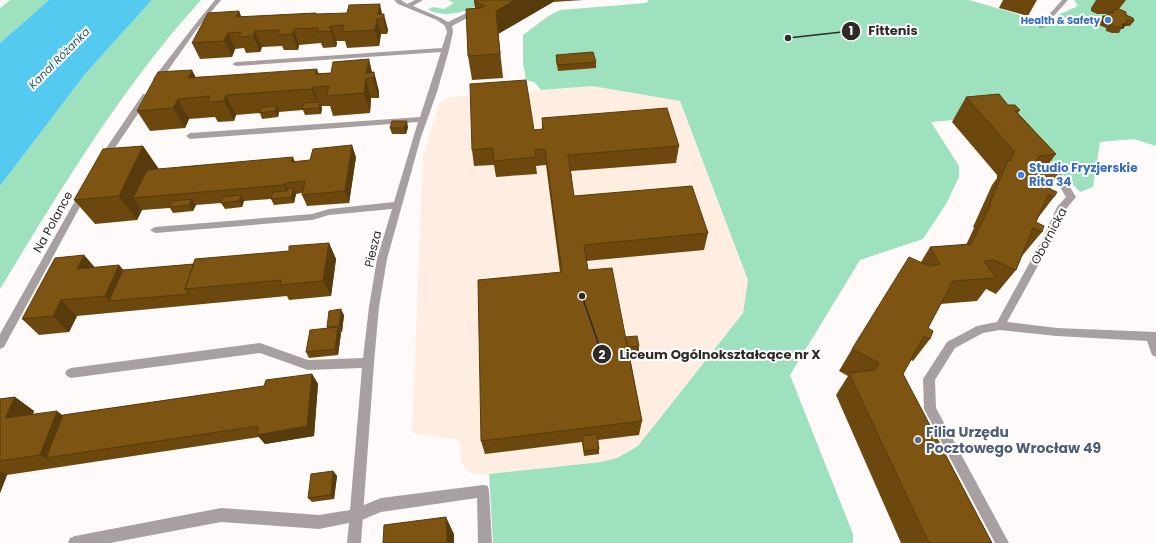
<svg xmlns="http://www.w3.org/2000/svg" width="1156" height="543" viewBox="0 0 1156 543" font-family="Poppins,sans-serif">
<rect width="100%" height="100%" fill="#fefaf9"/>
<path fill="#fdeee1" d="M592,86l88,15 68,179 -5,33 -105,133 -21,12 -16,4 -112,12 -9,1 -12,-3 -6,-10 -3,-22 -47,-7 11,-276 16,-54 10,-6z"/>
<path fill="#9ee1be" d="M10,0h39l-49,43v-35z
M152,0h49c-79,87 -140,189 -201,289v-103l86,-113z
M448,0h40c-20,11 -38,19 -60,10l4,-3 12,2 10,-6z
M649,0h320l86,25 -2,-3 5,-7 20,-9 -4,-6h82v146l-22,-7 -34,3 -7,45 -13,5 -44,-45 -48,-30 -57,5 28,44v11l-13,27 -23,35 -63,21 -70,115 63,159v9h-360l-4,-69 112,-12 16,-4 21,-12 105,-133 5,-33 -68,-179 -88,-15 -51,4 -7,-8 -8,-2 -3,-17v-28l24,-18 13,-7 86,-7z"/>
<path fill="#54caf0" d="M49,0h103l-66,73 -86,113v-143z"/>
<g fill="none" stroke-linecap="round" stroke-linejoin="round">
<path fill="#a8a0a0" fill-rule="evenodd" d="M1057,328l99,4v25l-4,-2 -5,-14 -90,-5 -4,-1 -1,-3 1,-3z
M483,485l5,1 1,5 3,52h-14l-1,-45 -96,14 -24,10 -5,-2 -2,-5 2,-5 29,-12z"/>
<path fill="#a8a0a0" fill-rule="evenodd" d="M394,0h7l6,4 8,-4h8l-10,6 28,12 7,4 45,-22h8l-49,26 1,6 -4,18 -12,42 -16,45 -34,122 -8,48 -5,56 -13,180h-14l2,-20 -30,6 -98,-7 -111,21h-42l2,-5 5,-2 146,-28 98,7 31,-5 12,-142 -54,2 -48,-17 -189,25 -4,-2 -2,-3 2,-3 4,-2 189,-25 48,17 55,-2 6,-51 8,-48 15,-50 -63,6 -17,5 -157,13 -5,-3 5,-3 157,-13 17,-5 65,-7 24,-80 -228,17 -4,-3 4,-3 230,-16 21,-65 -205,14 -4,-2 4,-2 206,-14 5,-16 -2,-6 -8,-6 -39,-16z
M1062,0h6l-25,28h-4v-2z
M1047,162c13,4 22,24 29,35l-10,12 -15,33 -44,80 50,6 4,1 1,3 -1,3 -4,1 -57,-6 -17,3 -28,15 -20,32 1,28 73,135h-14l-71,-134 -1,-30 24,-37 30,-16 20,-4 44,-80 16,-35 9,-10 -12,-20 -11,-12z"/>
<path fill="#a8a0a0" fill-rule="evenodd" d="M215,0h6l-24,29 -38,54h-6v-4l40,-52z
M143,94h3l4,2 -44,65h-6l-1,-2 1,-2z
M84,189l4,3 -84,155 -4,2v-15l80,-142z"/>
</g>
<path fill="#6c480f" d="M477,0h106l-30,2 -55,32 5,44 -31,2 -4,-24 7,-47 -1,-8z
M1003,0h34l-9,16 -29,-8z
M1096,0h30l-7,9 15,12 -4,5h-5l-2,3h-2l-2,4h-7l-6,-2v-3l-7,-3v-3l4,-6h3l1,-2h-10l-6,-3v-3z
M239,11l2,6 75,-4 1,1h65l6,16 -1,4h-6l-2,12 -32,2 -2,-7h-9l1,2 -1,4 -13,1 -2,-5 -22,2 -1,5h-14l-2,-4 -20,1 -2,5 -14,1 -2,-5 -9,1 -3,8 -32,2 -8,-16z
M556,55l40,7v6l-38,3 -2,-10z
M374,72l5,20v6h-8l-1,15 -37,3 -3,-10h-9l1,2 -1,6 -16,1 -2,-5 -24,2 -1,5 -16,2 -2,-6 -24,2 -2,6 -16,1 -3,-5 -26,2 -4,9 -35,3 -13,-20 59,-34z
M966,97l42,8 12,5 -2,3 38,41 -8,11 2,24 4,8 -17,22 -1,3 6,10 -20,24 -6,14 -20,24 -10,-5 -9,12 -37,3 -12,24 2,11 -17,22 -2,-1 -8,14 89,169h-91l-65,-148 12,-19 -9,-5 13,-22 69,-87 9,-15 36,-2 8,-17 -1,-1 19,-42 5,-7v-3l-45,-53z
M542,118l137,28 -3,17 -105,8 3,25 134,37 -4,17 -118,11 2,9 37,67 14,9v6l-10,1 13,68 -3,14 -41,5 1,9v5l-15,2 -2,-14 -97,12 -4,-13 79,-169 -14,-107 -10,1 1,8 -41,3 -2,-12 -20,1 -2,-16 62,-20 8,-1z
M408,127l-2,7h-14l-2,-6z
M143,146l16,23 135,-7 62,-5 -7,46 -42,3 -5,-11v-2l-6,1 -2,9 -20,2 -3,-6 -27,2 -2,6 -17,2 -4,-6 -25,2 -3,6 -20,2 -3,-5 -28,2 -5,10 -42,4 -21,-24z
M329,243l7,16 -5,37 -42,4 -2,-4 -210,20 -8,16 -30,3 -17,-16 62,-64 11,13 24,-3 4,5 71,-6 95,-13z
M344,315l-2,17h-2l1,1 -3,22 -29,3 -3,-6 21,-24v-1z
M312,374l6,10 -4,52 -49,8 -6,-7 -252,38 -7,18v-94l15,-2 19,14 -1,3 30,1 201,-29z
M333,471l4,5 -3,23 -22,3 -4,-4z"/>
<path fill="#583b0d" d="M515,0h38v2l-55,32 5,44 -7,-67z
M380,4l3,14 1,-4 4,16 -1,4 -4,-16 -5,-4z
M239,11l6,15 -9,-9z
M377,19l4,15 -2,12 -4,-16z
M1127,23l-4,6h-2l2,-2 -1,-3z
M330,26l1,5 1,-3 5,15 -1,4 -5,-16 -2,-3z
M294,29l5,16 -1,5 -6,-16z
M255,31l7,16 -2,5 -7,-16z
M228,33l7,16 -3,8 -8,-16z
M369,59l4,17 1,-4 5,20v6l-6,-20 -7,-5z
M317,69l6,17 -8,-12z
M192,70l10,19 -3,9 -11,-20z
M366,78l5,20 -1,15 -6,-20z
M313,87l6,18 1,-3 2,6 -1,6 -9,-25z
M226,95l10,20 -2,6 -10,-20z
M178,99l11,20 -4,9 -12,-20z
M277,106l2,6 -1,5 -3,-6z
M407,121l1,6 -2,7 -2,-6z
M352,145l4,12 -7,46 -4,-12z
M143,146l16,24 -26,28 9,12 -5,10 -18,-24z
M293,157l5,12 -7,-7z
M285,183l5,11v3l-6,-12z
M294,188l2,6 -2,9 -3,-6z
M241,195l3,6 -2,6 -3,-6z
M192,199l4,6 -3,6 -4,-6z
M329,243l7,16 -5,37 -8,-15z
M84,255l14,16 -21,-2z
M119,265l14,16 -24,20 -4,-5z
M61,300l16,16 -8,16 -16,-16z
M341,309l3,6 -2,17 -3,-6z
M338,327l3,6 -3,22 -3,-6z
M312,374l6,10 -4,52 -49,8 -8,-9z
M15,397l19,14 -9,21 -20,-14z
M57,411l19,14 -30,33 14,9 -20,-12z
M0,471l7,4 -7,18z
M333,471l4,5 -3,23 -3,-4z
M446,517l8,17v9h-7z"/>
<path fill="#7d5412" stroke="#583b0d" d="M477,0h38l-19,11 4,43 -32,2 -2,-47 15,-1 4,-2 -11,-5z
M380,4l-2,10h6l-1,4 -6,1 -2,11 -33,2 2,-7 -14,1 -1,2h3l-1,3 -14,1 1,-4 -24,1 -2,5 -14,1 1,-5 -24,1 -2,5 -14,1 2,-5 -13,1 -4,8 -32,2 16,-30 31,-2 -3,6 80,-4v1l31,-1 2,-8z
M1119,9l7,3v3l7,3 1,3 -7,-1v3l-5,1 1,3h-7l-6,-2v-3l-7,-3v-3h6l-1,-3h6l-1,-3z
M593,52l3,10 -38,3 -2,-10z
M369,59l-3,14 8,-1 -1,6h-7l-2,15 -38,3 3,-10 -16,1 -1,2 -86,6 -2,6 -16,1 2,-6 -32,3 -5,9 -36,3 21,-39 34,-2 -4,8 129,-9 -2,5 16,-1 2,-11z
M526,80l8,50 9,-1 -1,-11 125,-10 12,38 -111,9 6,41 118,-10 16,47 -124,12 4,25 24,-2 30,153 -161,20 -3,-161 84,-8 -17,-123 -10,1 1,7 -42,4 -1,-13 -21,2 -2,-66z
M999,94l9,11h7l5,5 -5,1 41,43 -17,2 -2,5 22,8 -9,20 7,3 -3,5 -6,-2 -12,27 8,4 -2,6 -9,-4 -17,42 -23,-10 -9,1 12,17 -43,3 -25,47 5,3 -3,8 -6,-3 -21,38 89,169h-63l-80,-170 26,-3 4,-7 -27,-14 57,-92 20,9 11,-2 -10,-17 41,-3 20,-40 -1,-1 18,-43 2,1 2,-4 2,-6 -48,-54z
M320,102l-1,6 -17,1 2,-6z
M277,106l-2,5 -16,2 2,-6z
M392,121h15l-3,7h-14z
M352,145l-7,46 -43,4 3,-14 -20,2 -1,2 -151,13 14,-28 146,-13 -2,5 19,-2 3,-11z
M143,146l-24,50 -45,4 29,-51z
M288,188h6l-3,9 -20,2 2,-7 14,-1z
M241,195l-2,6 -18,2 2,-6z
M192,199l-3,6 -20,2 3,-6z
M329,243l-6,38 -43,4 1,-5 -96,9 10,-30 94,-8v-5z
M84,255l-7,14 42,-4 -14,31 -44,4 -8,16 -31,3 33,-61z
M194,264l-9,25 4,5 -80,7 14,-31z
M341,309l-2,17 -12,1 2,-16z
M338,327l-3,22 -29,3 4,-22z
M637,336l2,10 -11,1 -3,-10z
M312,374l-5,52 -50,9 1,-9 -212,32 17,-43 201,-29 2,-6z
M15,397l-10,21 52,-7 -17,44 -40,6v-62z
M597,434l2,15 -15,2 -2,-15z
M333,471l-2,24 -23,3 3,-24z
M446,517l1,26h-64l1,-18z"/>
<g fill="#3f7fe0" stroke="#fff" stroke-width="1.5">
<circle cx="1108" cy="20" r="4"/>
<circle cx="1021" cy="175" r="4"/>
</g>
<circle fill="#5c6f8a" stroke="#fff" stroke-width="1.5" cx="918" cy="440" r="4"/>
<g text-anchor="middle" stroke-width="4" stroke-linejoin="round" paint-order="stroke">
<g font-size="10" font-weight="bold" fill="#366cbe" stroke="#fff" text-anchor="end">
<text x="1100" y="24">Health &amp; Safety</text>
</g>
<g font-size="11" font-style="italic" fill="#265767" stroke="#fff">
<text transform="translate(59 58) rotate(-45)" y="4">Kanał Różanka</text>
</g>
<g font-size="12" font-weight="bold" fill="#366cbe" stroke="#fff" text-anchor="start">
<text x="1029" y="172">Studio Fryzjerskie<tspan x="1029" dy="14">Rita 34</tspan></text>
</g>
<g font-size="12" fill="#2f2927" stroke="#fff">
<text transform="translate(53 222) rotate(-61)" y="4">Na Polance</text>
<text transform="translate(1049 236) rotate(-62)" y="4">Obornicka</text>
<text transform="translate(373 249) rotate(-76)" y="4">Piesza</text>
</g>
<g font-size="14" font-weight="bold" fill="#4e5e75" stroke="#fff" text-anchor="start">
<text x="926" y="437">Filia Urzędu<tspan x="926" dy="16">Pocztowego Wrocław 49</tspan></text>
</g>
</g>
<path fill="none" stroke="#2f2927" stroke-width="1.5" d="M788 38L851 31M582 296L602 354"/>
<g fill="#2f2927" stroke="#fff" stroke-width="1.5">
<circle cx="788" cy="38" r="4"/>
<circle cx="582" cy="296" r="4"/>
<circle cx="851" cy="31" r="10"/>
<circle cx="602" cy="354" r="10"/>
</g>
<g font-size="12" text-anchor="middle" font-weight="bold" fill="#fff">
<text x="851" y="35">1</text>
<text x="602" y="359">2</text>
</g>
<g font-size="13" text-anchor="middle" font-weight="bold" fill="#2f2927" stroke="#fff" stroke-width="4" stroke-linejoin="round" paint-order="stroke">
<text x="893" y="35">Fittenis</text>
<text x="720" y="359">Liceum Ogólnokształcące nr X</text>
</g>
</svg>
